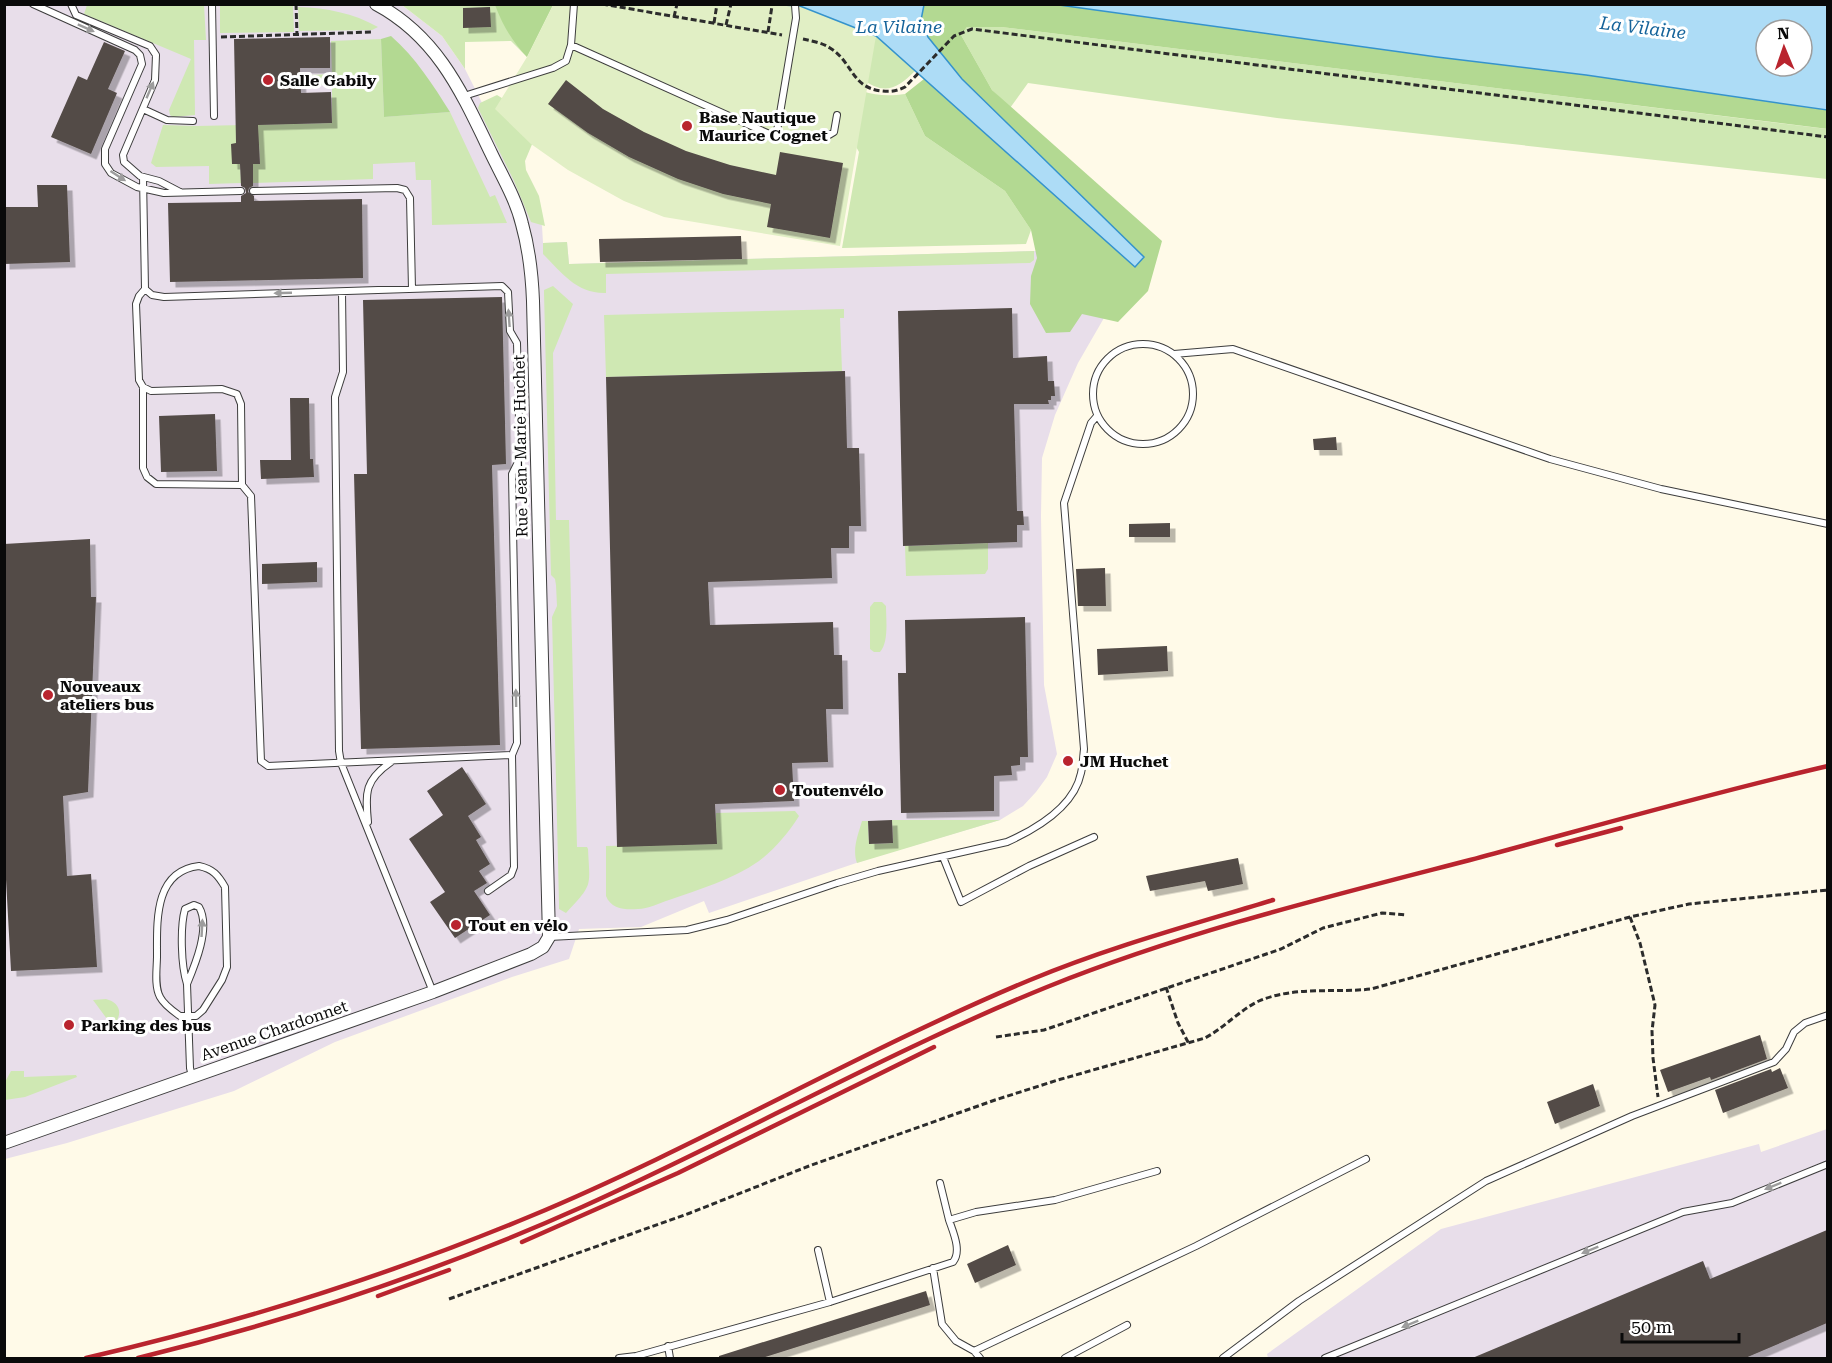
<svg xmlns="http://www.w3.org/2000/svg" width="1832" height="1363" viewBox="0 0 1832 1363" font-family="'Roboto Serif',serif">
<defs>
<filter id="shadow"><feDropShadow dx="5.5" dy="5.5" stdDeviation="0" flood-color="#0004"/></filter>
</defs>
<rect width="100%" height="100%" fill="#fffae8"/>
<path fill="#e8deea" d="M4,5h398l40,31 23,33 72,143 5,14 1,17 24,-1 2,22 502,-14 37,61 -30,52 -23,52 -13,43 -1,58 3,169 13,69 -10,23 -11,15 -13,14 -23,14 -132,39 -159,54 -5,-12 -63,26 -62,2 -10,30 -57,18 -177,65 -101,49 -167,52 -62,16z
M1827,1129v229h-559l-1,-4 174,-125 318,-85 2,8z"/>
<path fill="#cfe8b3" d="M87,5h117l2,35h-12l1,75 -22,2 -3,-2 -1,-5 22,-51 -107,-45z
M220,5l73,1 1,26 -74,1z
M402,5h151l-26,52 -16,-16 -46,1v27l-23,-33z
M298,7c29,1 55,6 80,20l-6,3 -73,1z
M967,27h34l826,102v50l-550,-61 -249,-35 -18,25 -18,-18 -31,-55z
M876,36l39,35c-18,18 -31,25 -54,7z
M381,39l3,78 66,-5 40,85 5,-2 12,28 -75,2 -1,-45h-15l-1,-18 -42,2v15l-120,4v-19l7,-1 -1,-20 -27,1v20h8l1,19 -32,1v-18l-53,1 -5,-4 12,-38 33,1 136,-3v-38h-23l-1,-10 24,-1 -1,-33z
M862,91c15,5 28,5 43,3l20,42 80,55 26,39 -5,14 -184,4 17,-96 -10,-18z
M497,95l8,5 28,42 -8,19 1,9 13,26 6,30 -14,-4 -17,-41 -36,-73 2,-5z
M567,242l2,22 465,-13v9l-4,3 -424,11v19c-29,1 -44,-20 -63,-39v-11z
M553,286l20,18 -20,49 3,167h13l8,327h10l1,2c2,39 5,35 -22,64l-7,-4v-6l-7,-286 5,-11 -1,-21 -1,-6 -4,-4 -7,-282v-3z
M844,309v9h-4l2,53 -236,6 -2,-62z
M988,543v26l-3,5 -79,2 -1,-30z
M874,602h8l4,4c0,13 3,36 -6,46h-6l-4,-3v-42z
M795,811l4,5c-10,16 -25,34 -40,45 -27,19 -59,28 -90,39 -10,3 -21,9 -31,9 -13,1 -27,0 -32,-13v-50l110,-2v-31z
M892,820h108l-143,43c-5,-14 1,-28 5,-42h6l1,23 24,-1z
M106,999c12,3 17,12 10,23l-6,1 -17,-23z
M11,1071h13v6l52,-2 1,2 -52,20 -20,3v-18z"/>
<path fill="#b3d992" d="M495,5h58l-26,52c-15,-16 -24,-31 -32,-52z
M924,5h135l378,52 149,18 241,35 1,19 -827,-102h-34l-6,8 31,55 170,151 -14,50 -30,31 -36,-8 -12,18 -24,1 -16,-29 1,-28 6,-18 -6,-28 -26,-39 -80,-55 -20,-42 19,-15 211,188 8,-10 -181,-178 -34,-42 -7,-17z
M391,36c25,22 42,49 59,76l-66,5 -3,-78z"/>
<path fill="#e1efc5" d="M782,4l18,2 76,30 -36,210 -176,-29 -40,-16 -56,-31 -37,-26 -36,-35 32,-52 26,-52z"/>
<path fill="#addcf6" stroke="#3593cc" stroke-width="1.5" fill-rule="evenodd" d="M782,5h142l-3,15 7,17 34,42 182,178 -9,10 -259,-231 -76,-30z
M1059,5h768v105l-241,-35 -149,-18zM1766,30h36v36h-36z"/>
<path fill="#534b47" filter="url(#shadow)" d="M490,7l1,20 -28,1v-20z
M330,37v31h-30l1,25 30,-1 1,31 -74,2 2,39h-7v22l-4,2 -1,4 6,4v5l108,-2 1,79 -193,4 -2,-79 73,-1v-6l5,-3 -1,-5 -4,-2 -1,-22h-8l-1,-20 5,-1 -2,-104z
M104,42l21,9 -17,38 9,4 -26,61 -40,-17 27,-61 9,4z
M566,80l37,29 41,23 42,19 44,14 46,10 4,-23 63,11 -13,75 -63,-11 4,-23 -48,-10 -45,-15 -49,-22 -41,-24 -40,-29z
M37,185h30l3,77 -66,2v-57h34z
M741,236l1,23 -142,3 -1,-23z
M502,297l4,167 -14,1 8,280 -139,4 -7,-275h13l-4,-174z
M1012,308l1,50 34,-2 1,25h6l1,15h-4v4h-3l1,4h-35l3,107h6l1,14h-7v17l-114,4 -5,-235z
M845,371l2,77h12l2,78h-12v22h-18l1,30 -124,4 2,43 123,-3 1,33h8l1,54h-17l2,53 -36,1 2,38 -79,3 2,40 -100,3 -11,-470z
M290,398h19l1,61h3l1,18 -53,2 -1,-19h31z
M215,414l2,57 -56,1 -2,-56z
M1336,437l1,13h-23l-1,-11z
M1170,523v14h-41v-13z
M90,539l1,58h5l-8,195 -25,4 4,80 24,-2 6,93 -86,4 -7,-128v-299z
M317,562v20l-55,2v-20z
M1105,568l1,38h-28l-2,-37z
M1025,617l3,140h-8v8l-9,1 1,9 -18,1v35l-93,2 -3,-140h8l-1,-53z
M1167,646l1,25 -70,4 -1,-26z
M462,767l24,37 -18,12 13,21 -5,3 14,24 -11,7 8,12 -13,8 16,24 -35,23 -25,-36 15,-10 -36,-53 34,-24 -16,-24z
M892,820l1,23 -24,1 -1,-23z
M1238,858l5,26 -35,7 -3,-10 -55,10 -4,-15z
M1760,1035l7,24 -56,21 -1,-3 -42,15 -8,-22z
M1780,1068l8,20 -65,25 -8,-23 56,-21 1,3z
M1593,1084l7,22 -45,18 -8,-22z
M1827,1230v93l-84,36h-273l233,-98 7,18z
M1008,1245l8,20 -41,18 -8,-19z
M926,1291l4,14 -171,54h-40v-3z"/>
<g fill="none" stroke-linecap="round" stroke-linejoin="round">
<defs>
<path id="service" d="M33,4l102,46 5,5 2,9 -37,85v15l6,9 26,14 27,6 77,-2
M71,4l5,11 74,31 6,9 -1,25 -32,75 1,7 16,14 19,5 21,11
M212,4l2,112
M571,45l3,-41
M464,96l89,-28 13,-7 5,-16 205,92 48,1 10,-6 3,-17
M143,109l24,11 26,1
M776,137l20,-119 -1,-13
M143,177l2,112 7,6 12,2 338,-11 6,6 2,39 7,12 3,115 -8,16 5,269 -5,12 2,112 -3,8 -23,16
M253,191l144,-3 8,2 5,8 2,91
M145,289l-6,7 -3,8 3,76 4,7 8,4 71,-2 15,5 4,10 1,81 9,11 10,265 7,5 244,-11
M342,292l1,80 -8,25 4,354 2,12 92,229
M1093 394a50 50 0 1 1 100 0a50 50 0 1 1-100 0Z
M1174,354l59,-5 317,110 111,30 167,35
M143,387v81l4,9 9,7 86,1
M368,822c-3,-30 -3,-42 23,-60
M943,857l18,45 68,-36 65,-29
M199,866c14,3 19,9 26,21l2,80 -5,13 -19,30 -7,6h-16c-7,-5 -16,-11 -20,-19 -6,-11 -3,-29 -3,-41 0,-35 -3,-85 42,-90z
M549,937l138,-7 40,-10 110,-37 41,-12 129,-29c29,-13 67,-35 74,-69 2,-8 2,-16 3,-24l-20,-246 27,-80 6,-7
M187,984c8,-19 24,-57 12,-77l-5,-2 -9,4c-5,18 -4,57 2,75l3,84 2,8
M940,1183l9,37
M818,1250l12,52
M933,1268l9,56 14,17 18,10 6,7
M668,1346l2,12
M974,1351l222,-105 170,-87
M619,1358l17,-2 194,-54 123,-40c9,-11 0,-30 -4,-42l27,-8 79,-12 102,-29
M1065,1358l62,-33
M1223,1358l76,-57 187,-120 146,-65 142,-54 12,-13 8,-17 11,-9 23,-8
M1325,1358l358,-146 49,-9 96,-39"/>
<path id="minor" d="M4,1143l429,-151 98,-38 12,-7 6,-10 -16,-636c-1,-26 -4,-52 -11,-77 -6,-25 -20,-48 -31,-71 -29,-60 -53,-116 -115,-149"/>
</defs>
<use href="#service" stroke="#3d3d3d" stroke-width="8"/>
<use href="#minor" stroke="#3d3d3d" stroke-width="14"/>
<path stroke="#2c2c2c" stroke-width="3" stroke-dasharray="6 3" stroke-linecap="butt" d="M296,4l1,31
M602,4l180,31
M674,17l3,-13
M714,23l3,-19
M726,25l5,-21
M768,32l4,-26
M221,37l151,-5
M803,39c9,2 20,4 27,9 23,14 21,40 52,43 9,1 15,0 23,-4l49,-51 18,-7 856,108
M1630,917l10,26 15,62 -3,26 1,27 5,39
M1166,987l12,36 11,21
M996,1037l48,-7 237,-81 42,-21 59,-15 25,2
M449,1299l241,-86 119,-47 186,-66 63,-20 147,-42c19,-10 36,-29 54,-37 35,-15 75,-8 112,-12l259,-72 59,-13 139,-14"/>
<use href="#service" stroke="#fff" stroke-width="6"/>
<use href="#minor" stroke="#fff" stroke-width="12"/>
<path stroke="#b9242e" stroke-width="4.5" d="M1557,845l64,-17
M522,1242l156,-69 256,-126
M378,1296l71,-26
M86,1358c152,-35 301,-82 445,-142 170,-71 329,-165 499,-236 79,-33 161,-55 243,-80
M138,1358c151,-37 301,-87 444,-151 156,-70 305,-155 465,-220 137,-55 280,-90 423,-127 119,-32 237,-66 358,-94"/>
</g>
<defs><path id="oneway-solid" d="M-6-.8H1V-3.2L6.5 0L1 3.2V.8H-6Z" transform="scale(1.5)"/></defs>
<g fill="#9d9d9d">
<use href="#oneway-solid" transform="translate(86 28) rotate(24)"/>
<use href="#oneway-solid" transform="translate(150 90) rotate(-67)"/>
<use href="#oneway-solid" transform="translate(118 176) rotate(33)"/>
<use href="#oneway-solid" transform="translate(283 293) rotate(178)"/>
<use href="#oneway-solid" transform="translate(509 318) rotate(-94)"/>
<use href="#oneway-solid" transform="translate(516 698) rotate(-91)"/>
<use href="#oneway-solid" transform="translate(202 928) rotate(-87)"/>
<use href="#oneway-solid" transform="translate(1773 1186) rotate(158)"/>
<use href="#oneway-solid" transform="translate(1590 1250) rotate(158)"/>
<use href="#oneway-solid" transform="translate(1410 1324) rotate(158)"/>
</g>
<g fill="#b9242e" stroke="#fff" stroke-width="2">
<circle cx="268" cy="80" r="6"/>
<circle cx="687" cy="126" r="6"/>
<circle cx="48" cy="695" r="6"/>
<circle cx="1068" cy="761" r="6"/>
<circle cx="780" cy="790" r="6"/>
<circle cx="456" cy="925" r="6"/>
<circle cx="69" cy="1025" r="6"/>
</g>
<g text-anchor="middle" stroke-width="6" stroke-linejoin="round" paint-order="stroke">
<g font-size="16" font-weight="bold" fill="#0a0a0a" stroke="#fff" text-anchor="start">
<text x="280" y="86">Salle Gabily</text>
<text x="699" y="123">Base Nautique<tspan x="699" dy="18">Maurice Cognet</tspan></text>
<text x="60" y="692">Nouveaux<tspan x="60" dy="18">ateliers bus</tspan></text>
<text x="1080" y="767">JM Huchet</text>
<text x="792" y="796">Toutenvélo</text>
<text x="468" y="931">Tout en vélo</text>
<text x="81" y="1031">Parking des bus</text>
</g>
<g font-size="16" fill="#0a0a0a" stroke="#fff">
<text transform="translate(520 446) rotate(-91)" y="6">Rue Jean-Marie Huchet</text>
<text transform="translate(274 1030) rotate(-19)" y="6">Avenue Chardonnet</text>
</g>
<g font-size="18" font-style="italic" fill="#15639a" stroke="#fff">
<text x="899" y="33">La Vilaine</text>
<text transform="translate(1643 28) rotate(7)" y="6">La Vilaine</text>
</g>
</g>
<rect width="1832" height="1363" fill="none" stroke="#0a0a0a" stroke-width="12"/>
<g transform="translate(1784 48) rotate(358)"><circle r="28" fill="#ffffff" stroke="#9d9d9d" stroke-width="1.5"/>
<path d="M0-4.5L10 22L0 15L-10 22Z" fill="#b9242e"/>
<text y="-9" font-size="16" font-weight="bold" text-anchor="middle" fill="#0a0a0a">N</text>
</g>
<path d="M1622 1333v9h117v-9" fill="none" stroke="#0a0a0a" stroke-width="3"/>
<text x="1631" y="1333" font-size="18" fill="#0a0a0a" stroke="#ffffff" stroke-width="4.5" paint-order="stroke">50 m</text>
</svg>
